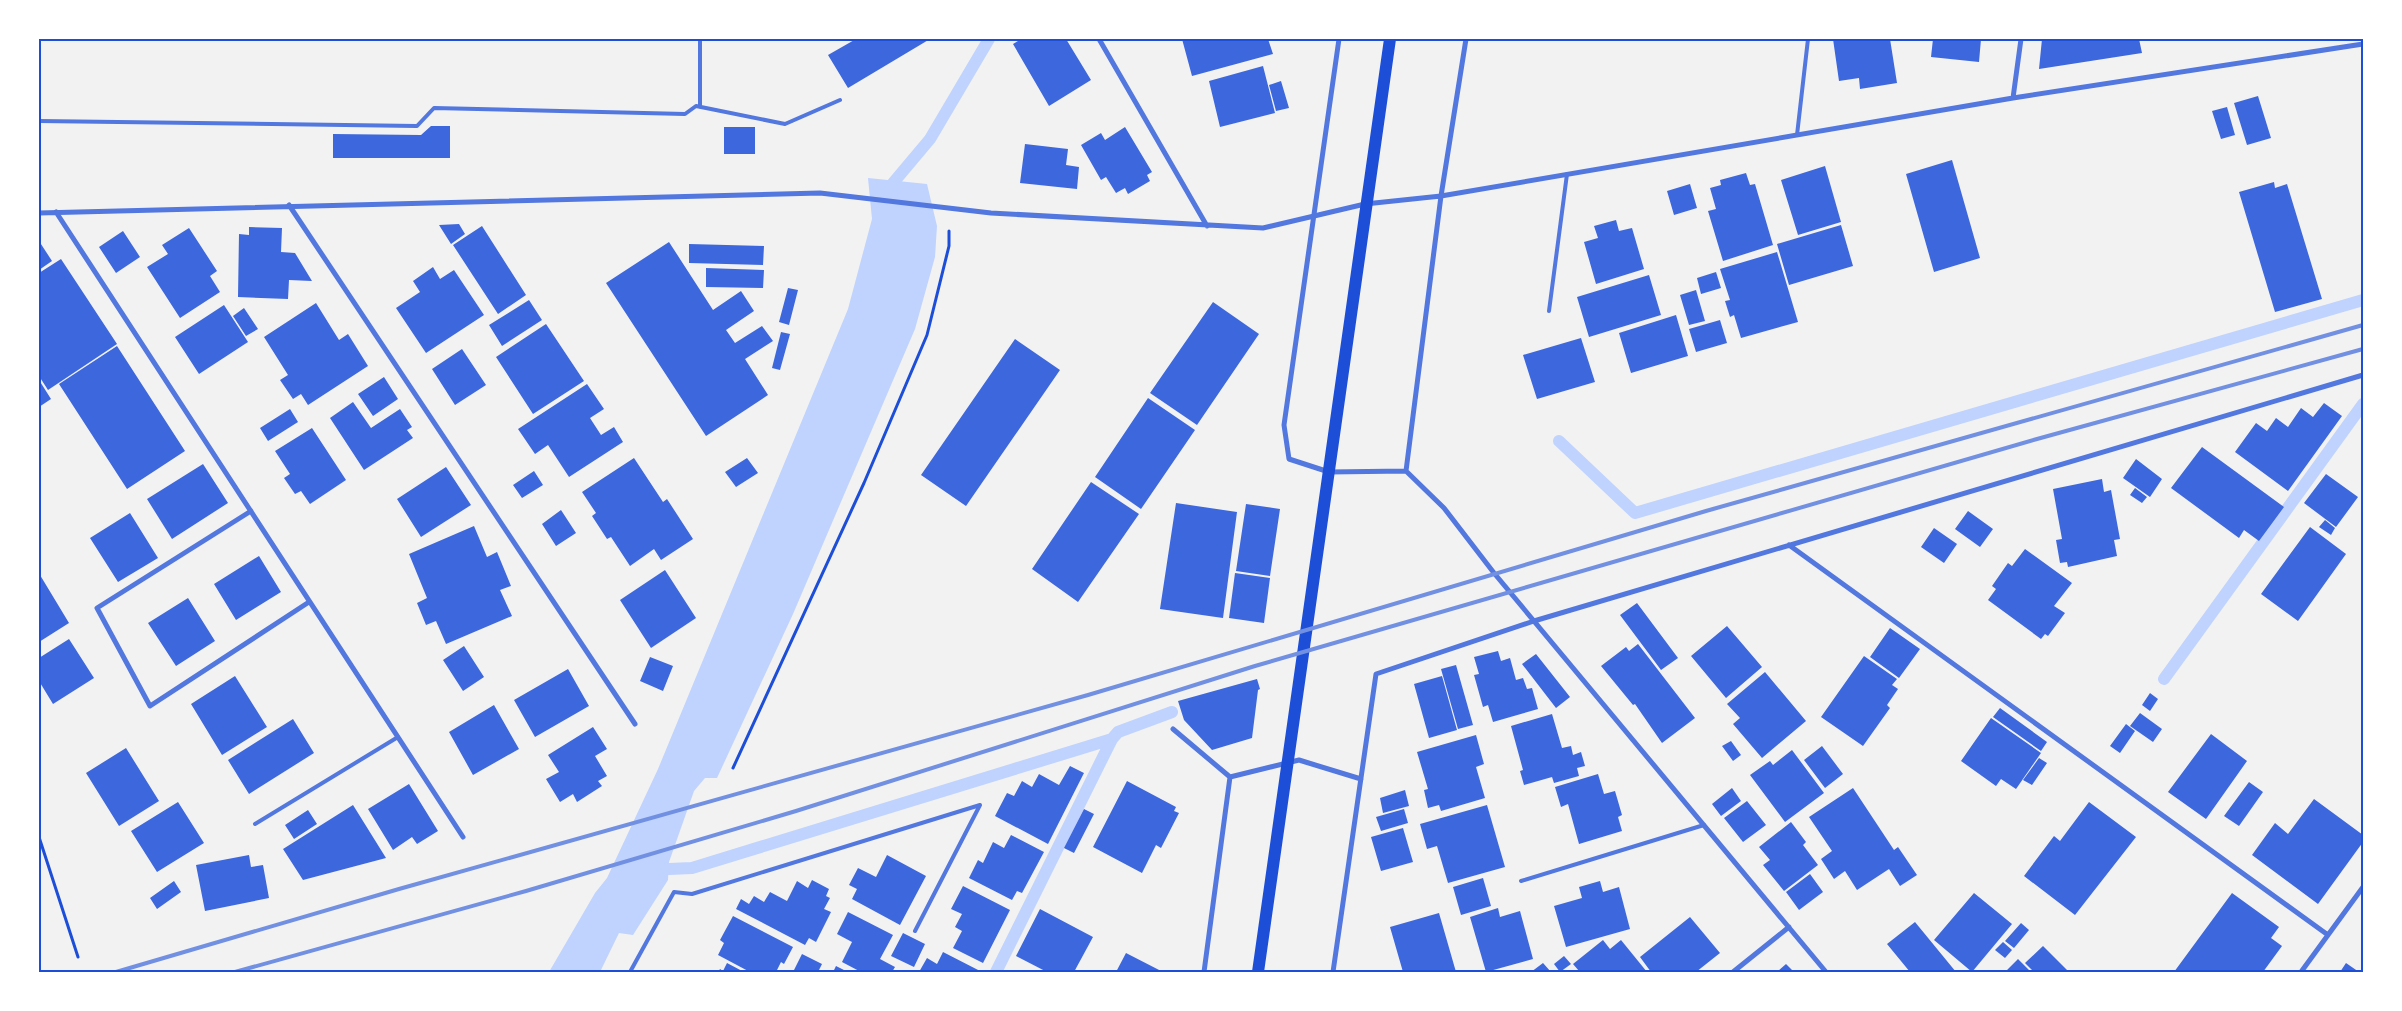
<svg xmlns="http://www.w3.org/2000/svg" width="2402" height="1011" viewBox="0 0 2402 1011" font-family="'Work Sans',sans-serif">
<rect width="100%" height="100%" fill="#f2f2f2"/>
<path fill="#bfd3fe" d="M868,178l59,6 10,42 -2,31 -20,72 -122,285 -76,164h-12l-11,13 -25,71 -1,18 -35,55 -14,-2 -19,39h-51l46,-79 12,-15 51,-109 190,-460 24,-90z"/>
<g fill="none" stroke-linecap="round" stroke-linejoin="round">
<path stroke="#bfd3fe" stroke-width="12" d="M893,197v-14l37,-44 59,-100
M1559,441l76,72 728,-213
M2164,679l199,-275
M669,869l23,-1 420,-129 6,-7 54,-20
M996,972l116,-233"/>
</g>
<path fill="#3d67dc" d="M856,39h74l-82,49 -20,-33z
M1021,39h45l25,41 -42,26 -36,-62z
M1182,39h86l5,15 -81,22z
M1833,39h57l7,44 -37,6 -1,-11 -20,3z
M1933,39h48l-2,23 -48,-5z
M2042,39h97l3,14 -103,16z
M1263,66l12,47 -55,14 -11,-46z
M1281,81l8,27 -13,3 -7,-26z
M2258,96l13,42 -24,7 -13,-42z
M2227,107l8,28 -14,4 -9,-28z
M431,126h19v32h-117v-24l88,1z
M724,127h31v27h-31z
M1125,127l27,45 -5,3 3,6 -22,13 -3,-6 -9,5 -10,-16 -5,3 -20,-35 20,-12 4,7z
M1025,144l43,5 -2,16 13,2 -2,22 -57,-6z
M1952,160l28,98 -46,14 -28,-98z
M1825,166l16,56 -43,13 -17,-55z
M1746,173l4,12 5,-1 18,61 -50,16 -15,-50 8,-2 -6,-21 11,-3 -1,-5z
M2274,182l1,6 12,-4 35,115 -47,13 -36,-120z
M1690,184l7,24 -23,7 -7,-24z
M1616,220l3,11 13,-3 12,41 -48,15 -12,-42 14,-4 -4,-12z
M459,224l6,10 -14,10 -12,-19z
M1841,225l12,41 -64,19 -12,-41z
M482,226l44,69 -28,19 -45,-69z
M249,227l33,1 -1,24 14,1 17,28 -23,-1 -1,19 -50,-2 1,-63 10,1z
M189,228l28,43 -7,5 10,16 -40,26 -33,-51 21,-13 -6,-9z
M123,231l17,26 -24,16 -17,-26z
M39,241l13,20 -13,9z
M669,242l44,68 28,-19 13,20 -28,19 9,13 27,-17 11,15 -28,18 23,36 -62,41 -100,-153z
M689,244l75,2 -1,19 -74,-2z
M1777,252l21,70 -57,16 -7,-23 -4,2 -5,-16 5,-1 -10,-31z
M61,259l56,85 -69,46 -9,-14v-103z
M433,267l7,12 14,-9 30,45 -58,38 -30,-45 24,-16 -7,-11z
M706,268l58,2 -1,18 -57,-1z
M1716,272l5,16 -20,6 -4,-16z
M1649,275l12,40 -72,22 -12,-40z
M788,288l10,2 -9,35 -10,-3z
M1696,290l9,31 -16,4 -9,-30z
M529,300l13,20 -40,26 -13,-21z
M1213,302l46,32 -62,91 -47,-32z
M316,303l23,37 9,-6 20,32 -60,39 -7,-11 -8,5 -13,-19 8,-5 -24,-38z
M224,305l24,37 -49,32 -24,-37z
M244,308l14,21 -12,7 -13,-20z
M1676,315l12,41 -57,17 -12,-40z
M1720,320l7,23 -31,9 -7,-23z
M546,324l38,57 -51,33 -37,-57z
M781,332l9,2 -10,36 -8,-2z
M1581,338l14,44 -58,17 -14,-44z
M1015,339l45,31 -94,136 -45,-31z
M117,346l68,105 -58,38 -68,-105z
M462,349l24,36 -31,20 -23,-36z
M384,377l14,22 -25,17 -15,-22z
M39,380l12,19 -12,8z
M587,384l17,25 -14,9 11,17 13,-8 9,15 -54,35 -21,-32 -13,9 -17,-25z
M1148,398l47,32 -54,79 -46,-32z
M353,402l18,26 29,-19 12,18 -5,3 6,8 -49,32 -34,-52z
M2324,403l18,13 -54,75 -53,-39 21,-29 11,8 9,-13 12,9 13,-19 12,9z
M290,409l8,13 -30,19 -8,-13z
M312,428l34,52 -36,24 -9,-13 -6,3 -11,-16 6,-4 -15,-23z
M2202,447l82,60 -25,34 -15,-11 -5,8 -68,-50z
M634,458l29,44 4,-3 26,40 -32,21 -7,-11 -24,17 -19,-29 -4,2 -15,-23 4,-3 -14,-21z
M747,458l11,15 -22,14 -11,-15z
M2136,459l26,20 -12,18 -27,-19z
M203,464l25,39 -56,36 -25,-40z
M446,467l25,38 -50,32 -24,-38z
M534,471l9,14 -21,13 -9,-13z
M2326,474l32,23 -22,30 -32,-24z
M2102,479l2,13 7,-2 9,49 -6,1 3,16 -49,11 -1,-5 -7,1 -4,-23 6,-1 -9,-50z
M1091,482l48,32 -61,88 -46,-33z
M2135,488l12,9 -5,6 -12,-8z
M1176,503l61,9 -14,106 -63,-9z
M1246,504l34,5 -10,67 -34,-5z
M561,510l15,23 -20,13 -14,-22z
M1968,511l25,18 -13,18 -25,-18z
M130,513l28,45 -40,24 -28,-44z
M2325,520l10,8 -4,7 -12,-8z
M474,526l13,31 10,-5 14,34 -11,4 12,26 -66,28 -10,-23 -10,4 -9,-22 10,-5 -18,-44z
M2310,527l36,27 -48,67 -37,-27z
M1934,528l23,16 -13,19 -23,-16z
M2025,549l47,34 -18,23 11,7 -17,23 -3,-2 -4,5 -53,-39 8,-11 -4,-3 16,-23 4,3z
M259,556l22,36 -45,28 -22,-36z
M665,570l31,48 -45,30 -31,-48z
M1235,573l35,5 -6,45 -35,-5z
M40,575l29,48 -30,19v-66z
M188,598l27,43 -39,25 -28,-43z
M1637,603l41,55 -17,12 -41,-55z
M1727,626l35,41 -36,31 -35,-42z
M1890,628l30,21 -21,29 -29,-21z
M69,639l25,39 -41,26 -14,-23v-23z
M1638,644l57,74 -33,25 -27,-39 -2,1 -32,-39 25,-19 3,4z
M464,646l20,31 -21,14 -20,-31z
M1498,651l3,10 9,-3 6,22 7,-2 4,11 5,-1 6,21 -45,13 -5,-17 -5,2 -9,-32 5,-1 -5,-17z
M1536,654l34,43 -14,11 -34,-44z
M1864,656l33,23 -5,6 6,4 -11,16 3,3 -27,38 -42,-29z
M650,657l23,9 -10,25 -23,-10z
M1456,665l17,60 -15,4 -17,-60z
M568,669l21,37 -54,31 -21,-37z
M1765,672l41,49 -44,37 -29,-34 7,-6 -13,-14z
M235,676l32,51 -45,28 -31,-51z
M1442,676l15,54 -28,8 -15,-54z
M1257,679l3,10 -2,1 -6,48 -40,12 -28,-30 -6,-19z
M2150,693l8,6 -8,12 -8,-6z
M494,705l25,44 -46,26 -24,-43z
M2000,708l47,34 -6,9 -48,-34z
M2140,713l22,16 -9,13 -23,-16z
M1552,714l10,34 9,-2 2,9 8,-3 4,14 -8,2 2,8 -25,7 -2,-6 -28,8 -4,-14 3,-1 -12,-44z
M1991,718l50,35 -25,36 -15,-10 -5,7 -35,-25z
M293,719l21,34 -65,41 -21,-34z
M2126,724l9,7 -15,22 -10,-7z
M593,727l14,22 -12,7 12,20 -9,5 4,5 -25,16 -4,-8 -13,8 -14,-23 13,-7 -11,-17z
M2211,734l36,27 -41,58 -38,-27z
M1476,735l8,29 -8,3 9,31 -44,13 -2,-6 -11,3 -4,-18 4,-1 -11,-37z
M1731,741l10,14 -8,6 -11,-15z
M1822,746l21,28 -18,14 -21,-28z
M126,748l33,53 -40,25 -33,-53z
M1792,750l32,43 -39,29 -35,-47 20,-14 3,4z
M2039,758l8,5 -15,22 -9,-5z
M1070,766l14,7 -36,71 -53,-28 12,-23 7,3 8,-15 10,6 7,-13 20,11z
M1598,774l6,20 11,-3 7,24 -4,2 4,14 -43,13 -11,-40 -7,3 -6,-20z
M1127,781l49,26 -2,4 5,2 -18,35 -5,-3 -14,28 -49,-26z
M2249,782l14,10 -24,34 -15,-10z
M409,784l29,47 -21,13 -5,-7 -19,13 -25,-41z
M1732,788l9,13 -20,15 -9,-12z
M1853,788l41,62 4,-3 19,28 -17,11 -11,-17 -32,21 -12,-19 -11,8 -13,-20 11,-8 -23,-34z
M1405,790l4,16 -26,7 -3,-15z
M2314,799l49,36v7l-45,62 -66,-49 23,-32 13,11z
M1747,801l19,24 -23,17 -19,-24z
M178,802l26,41 -47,29 -26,-41z
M2089,802l47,35 -61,78 -51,-39 30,-40 6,5z
M353,805l33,53 -83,22 -20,-31z
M1487,805l18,62 -57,16 -11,-37 -10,3 -7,-25z
M1084,809l10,5 -20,39 -10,-5z
M1404,809l4,14 -27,8 -5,-14z
M308,810l9,14 -23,15 -9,-14z
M1791,822l15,20 -3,3 15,20 -34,26 -21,-26 7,-5 -11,-13z
M1403,828l10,34 -32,9 -10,-34z
M1011,835l33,17 -22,41 -5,-2 -5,9 -43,-22 9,-18 5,3 10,-21 11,6z
M249,855l2,12 12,-2 6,33 -64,13 -9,-46z
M887,855l39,21 -26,49 -48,-26 5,-10 -8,-4 9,-17 18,9z
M1810,874l13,18 -24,18 -13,-18z
M1483,878l8,28 -30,9 -8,-28z
M812,880l17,9 -3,7 4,2 -6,11 7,3 -15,30 -7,-4 -4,7 -69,-36 5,-10 8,5 5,-8 10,6 6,-10 17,9 10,-20 11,7z
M174,881l7,11 -24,17 -7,-11z
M1600,881l3,11 16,-5 11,42 -64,18 -12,-41 28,-8 -3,-11z
M963,886l47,24 -27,53 -30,-15 9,-17 -7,-4 7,-13 -11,-5z
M1974,893l38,31 -40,48 -38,-32z
M2232,893l47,34 -8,11 11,8 -19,26h-89z
M1498,908l2,9 20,-6 13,48 -47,13 -16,-55z
M1040,909l53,28 -19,35h-27l-31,-16z
M848,912l45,23 -13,24 15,8 -3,5h-31l-19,-10 10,-20 -15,-8z
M1439,913l17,59h-53l-13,-45z
M733,916l60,31 -9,17 -3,-2 -5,10h-26l-32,-17 6,-12 -4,-3z
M1690,917l30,36 -24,19h-45l-11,-15z
M1915,922l41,50h-46l-23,-28z
M2021,923l8,7 -15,18 -9,-7z
M903,933l22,11 -11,23 -23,-11z
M1603,940l7,9 11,-9 26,32h-70l2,-1 -6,-7z
M2003,942l9,8 -7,8 -10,-8z
M2043,946l26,26h-35l-9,-9z
M943,952l39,20h-63l8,-14 10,6z
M1126,953l37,19h-47z
M802,954l20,10 -4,8 -24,-2z
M1564,956l7,8 -11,8 -6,-8z
M2018,959l13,13h-26z
M727,963l17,9h-26l2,-3 3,2z
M1543,963l8,9h-20z
M2346,963l13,9h-19z
M1786,964l8,8h-17z
M836,966l12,6h-15z"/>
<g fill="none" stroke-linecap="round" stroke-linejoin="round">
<path stroke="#1d4ed8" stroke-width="3" d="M733,768l131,-285 63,-148 22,-89v-15
M39,837l39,120"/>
<path stroke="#5277de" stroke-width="4" d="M700,107v-68
M39,121l378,5 17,-18 251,6 11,-8 89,18 55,-24
M1797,135l11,-96
M1549,311l18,-137
M255,824l143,-87
M1521,881l183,-56
M630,972l44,-80 18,2 288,-89 -65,126"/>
<path stroke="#5277de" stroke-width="5" d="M1099,39l108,187
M1339,39l-55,386 5,34 40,13 77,-1 38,37 50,65 332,399
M2013,98l8,-59
M289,205l346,519
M56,212l407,625
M39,213l781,-20 171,20 272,15 102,-24 76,-8 572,-98 350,-54
M1406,471l35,-275 25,-157
M251,511l-154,97 53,98 159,-104
M1789,545l539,390
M1173,729l57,48
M1204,972l26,-195 69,-17 62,19
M1333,972l43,-298 158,-53 829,-246
M1733,972l56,-45
M2301,972l62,-85"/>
<path stroke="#1d4ed8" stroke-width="12" d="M1258,972l132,-933"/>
<path stroke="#7290e2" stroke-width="4" d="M116,972l283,-83 689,-194 618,-184 657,-186
M235,972l291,-81 270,-80 459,-145 782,-227 326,-90"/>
</g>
<rect width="2402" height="1011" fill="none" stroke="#ffffff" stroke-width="80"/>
<rect x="40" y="40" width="2322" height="931" fill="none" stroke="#1d4ed8" stroke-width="2"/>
</svg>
